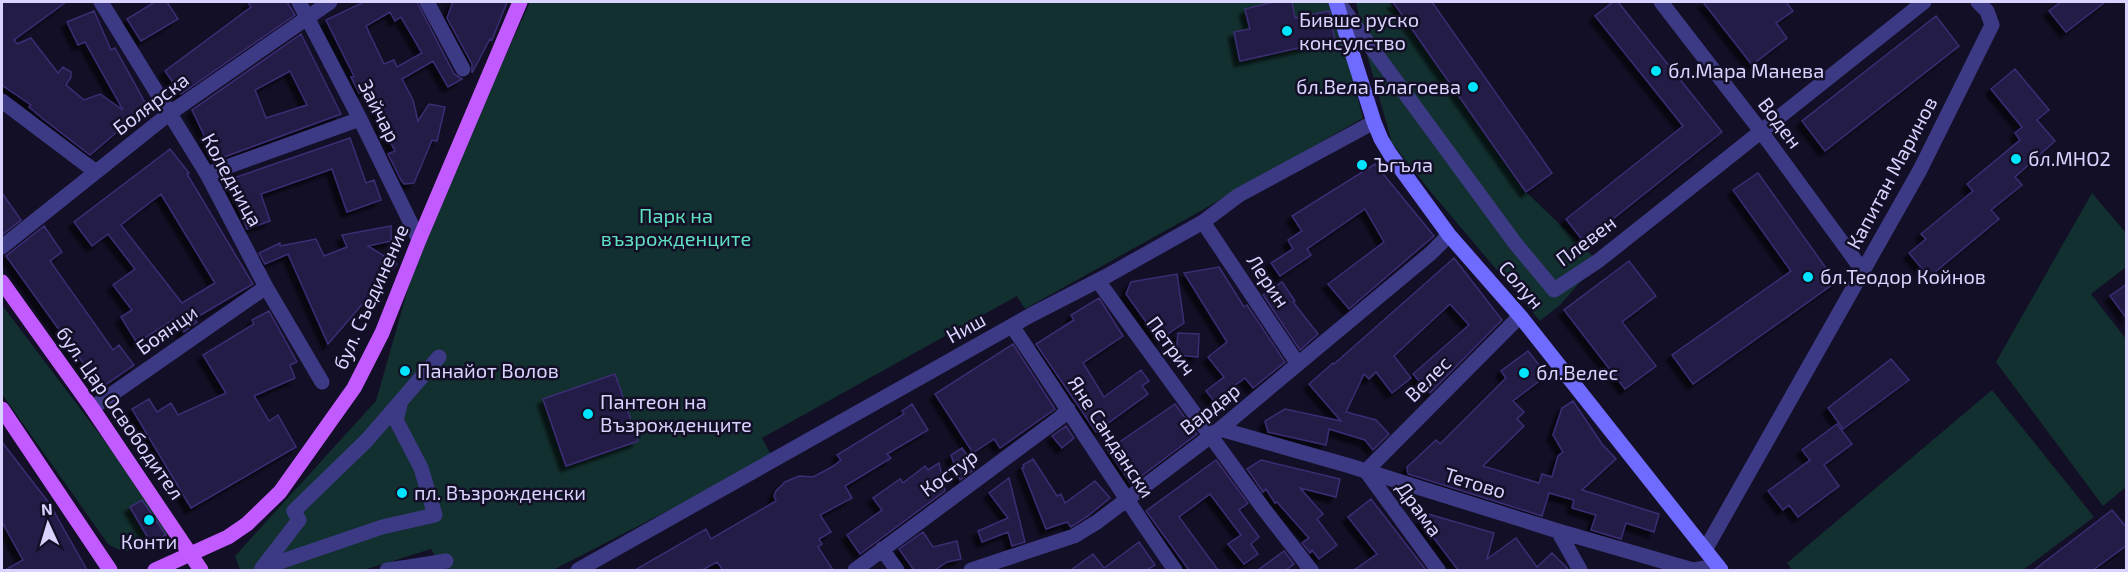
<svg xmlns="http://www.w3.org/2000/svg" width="2128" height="572" viewBox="0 0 2128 572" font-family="'Exo 2',sans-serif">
<defs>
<filter id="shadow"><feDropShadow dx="-5.5" dy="5.5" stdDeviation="1.5" flood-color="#0009"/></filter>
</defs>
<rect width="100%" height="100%" fill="#130f26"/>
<path fill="#12302f" d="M530,2h802l31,116 -166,95 -172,96 -8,-13 -255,142 10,19 -219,113h-111l-11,-21 -67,21h-124l-5,-14 141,-155 46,-162z
M1356,2h33l48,62 89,128 72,69 -37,43 -21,17 -110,-130 -38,-48 -26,-92z
M2092,193l34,40v34l-35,27 35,45v148l-23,19 -107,-144z
M2,305l145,192 21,36c-21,13 -36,27 -60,11l-106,-150z
M1992,390l102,127 -71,53h-231l-5,-7z"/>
<path fill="#241b47" stroke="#3b2d73" stroke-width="1.5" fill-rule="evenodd" filter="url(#shadow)" d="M2,2h64l-52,38 3,4 14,-6 27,35 5,-6 8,5v5l-5,8 18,15 16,-6 23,16 -38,-68 -7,3 -11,-23 27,-11 17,39 4,-2 32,58 -57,49 -48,-37 -13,-11 2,-2 -29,-20z
M155,2h12l11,17 -37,22 -14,-22z
M248,2h39l8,13 -114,79 -16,-23 86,-64z
M364,2h53l37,72 8,5 -14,8 -15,-26 -31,18 11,21 5,21 11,-17 16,3 -8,34 -5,-1 -18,43 -10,1 -3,-4 -13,-26 7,-3 -15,-29 2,-1 -14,-32 -9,4 -8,-16 3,-1 -28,-56zM390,12l5,9 6,-4 21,36 -25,14 -3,-7 -10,4 -18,-38z
M453,2h54l-15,38 -2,-1 -18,34v-9l-25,-46z
M1274,2h18l3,16 34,-7 6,29 -95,21 -6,-29 16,-3 -5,-20z
M1393,2h39l120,171 -26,19z
M1613,2h5l104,130 -138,110 -18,-23 117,-93 -88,-110z
M1703,2h83l7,9 -17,12 11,15 -35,27z
M2061,2h44l-39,30 -17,-21z
M1936,16l23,30 -134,105 -23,-30z
M301,34l40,80 -125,46 -24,-50zM290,71l17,34 -41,13 -11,-28z
M2015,69l34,41 -12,10 18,21 -40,36 7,8 -31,25 8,9 -70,58 -20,-24 17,-14 -5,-5 52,-43 -6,-7 53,-44 -5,-7 7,-6 -31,-38z
M350,138l16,45 8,-3 7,20 -34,12 -15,-43 -71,25 9,27 -23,8 -19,-49z
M170,149l19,24 -2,1 66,110 -59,35 3,3 -13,10 -10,-13 -37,24 -16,-26 11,-7 -19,-25 22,-16 -27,-35 -16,12 -18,-24zM161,194l54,89 -33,20 -61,-78z
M1375,164l59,72 -85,73 -21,-25 56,-42 -19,-33 -58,40 4,6 -31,21 -9,-13 22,-14 -5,-9 14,-9 -10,-15z
M1758,173l78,109 -143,102 -21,-29 119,-84 -58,-81z
M2,193l19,27 -19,15z
M44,226l18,26 -12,9 63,89 6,-5 15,20 -33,23 -95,-132z
M391,226v15l-23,5 29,18 -69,80 -40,-90 -23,10 -6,-11 21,-10v3l36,-7 8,17 23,-9 -5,-12z
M1454,258l48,62 -72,73 -17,-19 56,-49 -19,-21 -56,52 17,22 -19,15 -16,-21 -7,7 -5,-5 -18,38 30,8 13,14 -16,16 -8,-10 -36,-11 -3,16 -58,-13 -3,-11 20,-12 56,12 -32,-37 24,-21 1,1z
M1629,261l27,35 -34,26 34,44 -31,23 -61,-79z
M1219,267l25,40 3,-2 38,57 -32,26 -8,-10 -31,23 -8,-10 18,-14 -16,-20 19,-15 -43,-69z
M1177,274l7,49 -25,17 -33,-46 5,-12z
M1282,282l13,19 -2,1 25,32 -18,16 -37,-55z
M2127,284v35l-17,-23z
M1099,298l24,38 -40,27 21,34 37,-27 8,11 -7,5 6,8 -52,38 -60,-88 38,-24 -3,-5z
M269,311l28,51 -7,3 5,13 -41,18 15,25 9,-6 18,32 -105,61 -59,-99 17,-10 8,13 14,-9 7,12 48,-22 -23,-38 51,-31 -2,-4z
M1178,333l21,1 -1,23 -22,-2z
M1013,344l42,65 -55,39 -6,-9 -21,14 -38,-59z
M1528,351l19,24 -34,26 11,11 -7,7 7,7 -41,40 56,17 3,-9 10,3 6,-21 5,-4 -10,-17 9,-27 11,-7 29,43 14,15 -34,31 77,24 -5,18 -28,-9 -5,16 -30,-9 5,-15 -24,-7 2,-8 -25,-7 -7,23 -134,-42 -1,-7 29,-27 4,4 66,-66 -5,-7z
M1891,359l18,21 -66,49 -15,-21z
M615,374l23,67 -72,25 -23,-67z
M912,404l16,26 -41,24 4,4 -46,28 7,12 -32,17 11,17 -12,7 3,5 -4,3 15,23h-110l-6,-8 -15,8h-67l71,-41 5,10 65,-38 -2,-5 2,-5 9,-9 14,-6 14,1 19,-10 9,-7 -4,-5 67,-41 -2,-3z
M1175,404l22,30 -66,50 -23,-34z
M1837,424l15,20 -28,21 15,21 -41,31 -9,-12 -6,5 -15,-19 42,-31 -8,-10z
M1066,426l8,12 -12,10 -10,-12z
M2,442l47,61 38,67h-82l18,-10 -21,-38z
M962,448l14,20 -16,12 -9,-25z
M1033,459l24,37 4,-2 4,9 30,-22 15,17 -22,18 -17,11 -4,-5 -21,7 -24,-61 2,-1 -1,-2z
M1216,460l32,43 -9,7 20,27 -8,7 7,10 -14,10 -16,-20 13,-9 -31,-41 -31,23 39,53h-29l-43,-59z
M1261,460l79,19 -4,18 -36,-9 23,26 -6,5 20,26 -18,14 -7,-9 -2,3 -8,-10 7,-5 -32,-36 -2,1 -9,-14 -3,3 -16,-23z
M939,463l6,28 -85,63 -13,-19 35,-25 -9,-12 27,-19 3,4 22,-17 3,4z
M1009,478l16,64 -13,4 -4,-14 -26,10 -4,-11 30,-13 -19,-25z
M1371,499l55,71h-72l23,-16 -29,-37z
M142,500l24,35 -15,8 -21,-36z
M2112,510l15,18v17l-34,25h-59z
M1428,514l66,19 -7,26 29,-21 21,29 15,-14 17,17h-111l-37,-49z
M923,532l10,15 24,-6 4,18 -14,3 -12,8h-21l-15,-21z
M1139,542l16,23 -8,5h-76l22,-16 11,14z
M1284,551l10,13 -8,6h-28z"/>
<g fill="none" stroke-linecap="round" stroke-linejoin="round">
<path stroke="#3d3a85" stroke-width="15" d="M101,2l106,172 59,113 56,95
M299,2l61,117 59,121
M427,2l36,67
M1338,2l177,241 39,47 44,-29 326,-259
M1661,2l99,128 103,141
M2,101l94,71
M207,174l153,-55
M1203,222l95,142
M2,247l168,-134 160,-111
M1098,281l165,227 48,62
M1012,326c55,81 107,164 163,244
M92,408l174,-121
M1220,429l130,37 208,65 135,39 25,-4
M1558,531l22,39
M882,549l15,21
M1705,550l215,-380 72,-145 -5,-14 -9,-9
M409,567l37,-6
M262,568l120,-41 53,-12 -14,-47 -25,-48 5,-19
M262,568l37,-48 -5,-9 73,-71 72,-83
M387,570l22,-3 6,3
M578,570l453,-255 74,-38 98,-55 36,-27 135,-73
M855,570l206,-153 7,-8
M971,570l103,-34 23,-14 123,-93 211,-176 18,-18
M1438,570l-72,-99 154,-155"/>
<path stroke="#6f6bff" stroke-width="15" d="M1336,2l38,120 7,17 9,15 59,81 71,81 201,254"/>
<path stroke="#c25bff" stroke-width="15" d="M2,282l90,126 109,162
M2,409l108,161
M155,570l73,-33 19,-13 33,-32 74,-104 28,-55 37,-93 101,-238"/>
</g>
<g fill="#00e5ff" stroke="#130f26" stroke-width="2">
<circle cx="1287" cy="31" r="6"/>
<circle cx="1656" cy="71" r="6"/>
<circle cx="1473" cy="87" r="6"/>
<circle cx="2016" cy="159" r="6"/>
<circle cx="1362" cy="165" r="6"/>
<circle cx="1808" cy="277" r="6"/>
<circle cx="405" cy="371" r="6"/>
<circle cx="1524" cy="373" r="6"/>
<circle cx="588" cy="414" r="6"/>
<circle cx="402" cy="493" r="6"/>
<circle cx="149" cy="520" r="6"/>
</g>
<g text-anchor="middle" stroke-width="5" stroke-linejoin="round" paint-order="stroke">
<g font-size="20" fill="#d9d4ff" stroke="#130f26" text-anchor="start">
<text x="1299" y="27">Бивше руско<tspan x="1299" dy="23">консулство</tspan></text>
<text x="1668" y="78">бл.Мара Манева</text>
<text x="1461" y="94" text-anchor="end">бл.Вела Благоева</text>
<text x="2028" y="166">бл.МНО2</text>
<text x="1374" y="172">Ъгъла</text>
<text x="1820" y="284">бл.Теодор Койнов</text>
<text x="417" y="378">Панайот Волов</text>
<text x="1536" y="380">бл.Велес</text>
<text x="600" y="409">Пантеон на<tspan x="600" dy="23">Възрожденците</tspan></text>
<text x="414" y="500">пл. Възрожденски</text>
<text x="149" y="549" text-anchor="middle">Конти</text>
</g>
<g font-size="20" fill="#d9d4ff" stroke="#130f26">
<text transform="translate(151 104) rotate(-37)" y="7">Болярска</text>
<text transform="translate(379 111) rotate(63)" y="7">Зайчар</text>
<text transform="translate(1780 123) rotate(53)" y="7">Воден</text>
<text transform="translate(1892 173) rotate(-62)" y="7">Капитан Маринов</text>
<text transform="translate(232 180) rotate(61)" y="7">Коледница</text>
<text transform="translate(1586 241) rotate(-37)" y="7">Плевен</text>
<text transform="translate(1268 281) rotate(56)" y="7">Лерин</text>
<text transform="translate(1521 285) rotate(49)" y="7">Солун</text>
<text transform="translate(371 297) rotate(-66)" y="7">бул. Съединение</text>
<text transform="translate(966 328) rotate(-29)" y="7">Ниш</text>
<text transform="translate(167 330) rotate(-35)" y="7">Боянци</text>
<text transform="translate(1171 346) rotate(54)" y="7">Петрич</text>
<text transform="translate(1428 379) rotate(-45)" y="7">Велес</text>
<text transform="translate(1210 409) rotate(-38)" y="7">Вардар</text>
<text transform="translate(120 413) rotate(55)" y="7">бул. Цар Освободител</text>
<text transform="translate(1111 437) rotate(57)" y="7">Яне Сандански</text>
<text transform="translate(949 473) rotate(-36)" y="7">Костур</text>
<text transform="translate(1475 483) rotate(17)" y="7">Тетово</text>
<text transform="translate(1419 509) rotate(54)" y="7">Драма</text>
</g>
<g font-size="20" fill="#5fe0c0" stroke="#130f26">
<text x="676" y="223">Парк на<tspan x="676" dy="23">възрожденците</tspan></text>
</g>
</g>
<rect width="2128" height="572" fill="none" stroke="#d9d4ff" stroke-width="6"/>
<g transform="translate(48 524) rotate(356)" stroke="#130f26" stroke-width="4.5" paint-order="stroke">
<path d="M0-4.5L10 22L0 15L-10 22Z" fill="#d9d4ff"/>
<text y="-9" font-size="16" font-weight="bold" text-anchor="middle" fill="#d9d4ff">N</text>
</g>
</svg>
